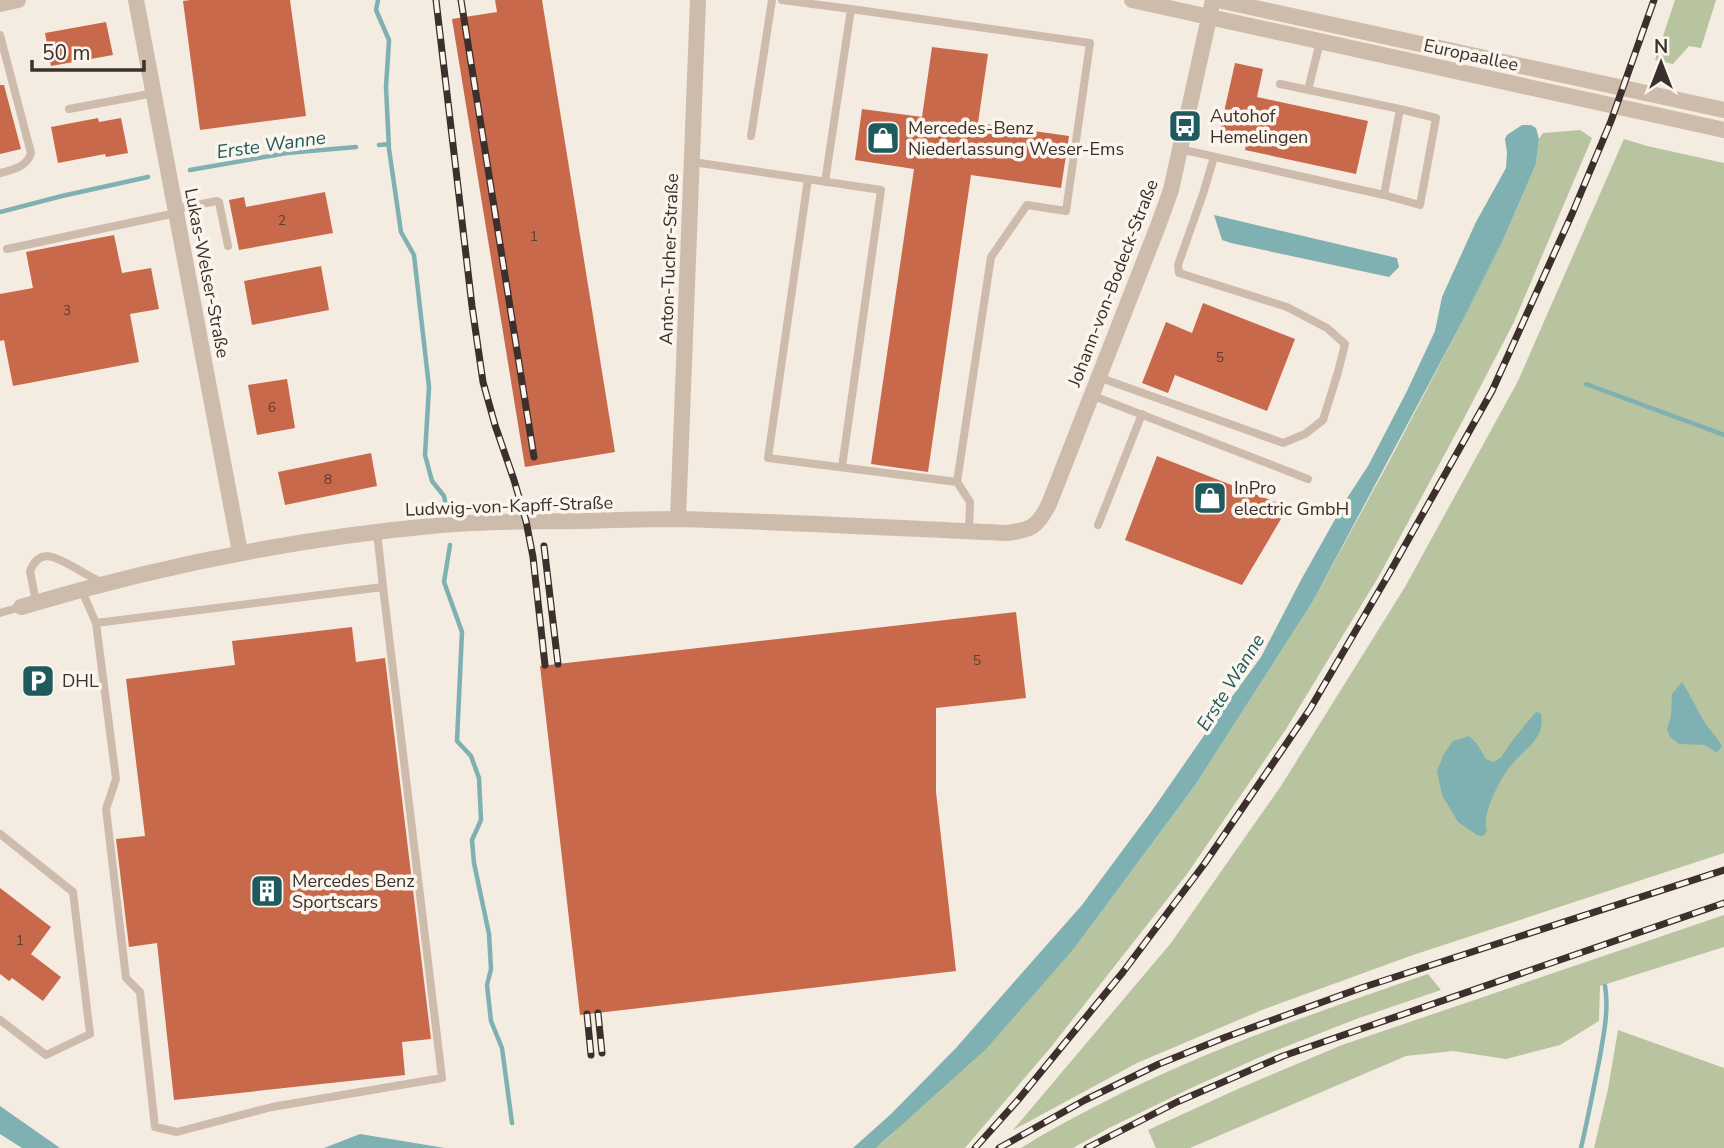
<svg xmlns="http://www.w3.org/2000/svg" width="1724" height="1148" viewBox="0 0 1724 1148" font-family="'Nunito Sans',sans-serif">
<rect width="100%" height="100%" fill="#f4ebe1"/>
<path fill="#b8c4a0" d="M1675,0h41l-15,48 -12,-2 -16,18 -18,-4z
M1580,130l12,8 -78,184 -53,102 -82,152 -93,153 -99,145 -136,173 -86,101h-89l12,-10 188,-192 120,-162 117,-183 79,-145 71,-136 40,-80 33,-76 3,-25 4,-6z
M1624,139l23,7 77,17v690l-311,102 -151,55 -125,53 -124,67 158,-187 110,-157 124,-199 113,-206z
M1724,915v32l-124,39 -1,35 -39,24 -54,14 -53,-8 -47,5 -216,92h-34l-8,-18 92,-42 102,-43z
M1428,974l13,16 -82,28 -92,36 -76,34 -82,40 -36,20h-52c25,-16 52,-30 79,-44 105,-54 217,-92 328,-130z
M1618,1030l106,38v80h-130l14,-59z"/>
<path fill="#7fb0b2" d="M1522,125h9l5,3 3,11 -3,25 -33,76 -40,80 -150,281 -117,183 -120,162 -90,103 -110,99h-23l38,-34 64,-65 127,-144 69,-93 61,-88 49,-67 40,-77 46,-82 21,-32 39,-75 28,-60 7,-34 34,-75 30,-54 1,-15 -2,-14 2,-4z
M1214,215l183,43 2,9 -10,10 -158,-34 -9,-3z
M1682,682c8,12 13,24 20,36 5,10 14,17 20,28l-5,7 -12,-8 -26,-1 -9,-7 -3,-8 4,-13 1,-22z
M1536,712l5,1c5,25 -14,34 -29,51 -10,12 -25,40 -26,56 -1,4 0,8 1,11l-4,5 -6,-1 -19,-13 -16,-27 -5,-24 7,-17 9,-13 16,-5 8,8 9,15 8,3 7,-5 14,-20z
M0,1106l60,42h-38l-22,-14z
M360,1134l85,14h-121z"/>
<g fill="none" stroke-linecap="round" stroke-linejoin="round">
<path stroke="#7fb0b2" stroke-width="4.5" d="M378,0l-2,10 13,30 -3,47 3,62 12,83 13,23 15,132 -4,68 7,26 12,15 2,10
M379,145l10,-1
M190,170l97,-17 69,-6
M0,212l62,-16 86,-19
M1586,384l138,51
M450,545l-6,37 18,50 -5,109 14,15 8,22 2,42 -9,20 2,23 15,71 2,35 -4,16 4,36 11,27 10,75
M1581,1148c7,-30 13,-61 19,-92 4,-23 9,-47 5,-70"/>
</g>
<path fill="#c8694b" d="M190,0h100l16,116 -106,14 -17,-129z
M495,0h47l73,452 -90,15 -73,-448 45,-7z
M106,22l7,33 -62,11 -6,-33z
M932,47l56,7 -10,69 91,13 -8,52 -90,-13 -43,297 -57,-8 43,-295 -59,-9 7,-51 60,8z
M1235,63l28,6 -6,28 111,24 -12,53 -111,-24 3,-14 -28,-6z
M0,85h4l17,64 -21,5z
M98,118l1,4 22,-4 7,35 -22,4 -1,-3 -47,9 -7,-36z
M325,192l8,41 -94,17 -10,-50 15,-3 2,10z
M114,235l8,38 29,-5 8,41 -29,5 9,48 -126,24 -9,-46 -4,1v-47l33,-6 -7,-36z
M321,266l8,44 -77,15 -8,-44z
M1203,303l92,36 -28,72 -92,-36 -7,18 -26,-10 24,-61 26,11z
M287,379l8,49 -38,7 -9,-50z
M371,453l6,33 -92,19 -7,-33z
M1157,456l131,51 -46,78 -117,-45z
M1016,612l10,86 -90,10v84l20,179 -376,44 -40,-349z
M352,627l4,35 29,-4 46,381 -29,3 3,33 -231,25 -17,-157 -28,4 -13,-108 29,-3 -19,-157 109,-14 -3,-24z
M0,888l51,39 -20,27 30,23 -18,24 -31,-23 -3,3 -9,-7z"/>
<g fill="none" stroke-linecap="round" stroke-linejoin="round">
<path stroke="#cdbbac" stroke-width="8" d="M782,0l69,9
M0,35l31,118c-4,14 -19,17 -31,20
M1280,84l120,25 -16,86
M1308,90l12,-48
M69,109l85,-16
M751,136l21,-136
M1180,149l204,46 36,10 16,-87 -36,-9
M693,162l188,28 -39,277
M808,179l-40,279 189,24 13,20 -1,29
M825,182l26,-173 239,34 -24,168 -39,-6 -36,52 -34,225
M175,209l42,-8 2,1 9,44
M7,249l169,-36
M1098,377l185,66 22,-9 18,-14 15,-48 7,-28 -18,-16 -40,-21 -108,-34 -1,-8 25,-71 11,-37
M1091,395l217,84
M1098,525l44,-111
M81,589l15,34 287,-36 -6,-55
M36,602l-6,-31c10,-26 29,-12 47,-2 8,5 17,9 25,14
M0,613l21,-6
M96,623l20,156 -10,30 20,169 14,14 15,135 22,5 95,-25 170,-29 -59,-491
M0,834l73,58 17,142 -44,21 -46,-35"/>
<path stroke="#cdbbac" stroke-width="16" d="M136,0l104,552
M1132,0l592,130
M1218,0l506,110
M0,4l18,-4
M678,519l20,-519
M21,607c137,-41 277,-69 420,-82 47,-4 95,-4 143,-4 31,-1 63,-2 95,-2 109,3 219,9 328,14 25,-3 31,-7 42,-29l109,-278 13,-36 42,-190"/>
<defs>
<path id="rail" d="M436,0l36,306 11,76 12,43 19,55 12,41 7,36 12,108
M461,0l73,457
M544,546l14,118
M598,1013l4,40
M587,1014l4,41
M975,1148l43,-48 105,-128 82,-109 105,-154 80,-137 102,-181 80,-177 39,-93 43,-121
M999,1148l86,-48 74,-36 67,-27 135,-49 363,-118
M1087,1148l90,-46 106,-46 441,-153"/>
</defs>
<use href="#rail" stroke="#3b302b" stroke-width="7"/>
<use href="#rail" stroke="#fbf5ee" stroke-width="4.5" stroke-dasharray="13" stroke-linecap="butt"/>
</g>
<defs>
<symbol id="bus-square" viewBox="-11 -11 22 22"><rect x="-9" y="-9" width="18" height="18" rx="4" fill="#1f5a5e" stroke="#fbf5ee"/><path d="M-5-6H5V4H4V6H2V4H-2V6H-4V4H-5ZM-3.5-4V0h7V-4ZM-3.5 1.2v1.5H-2V1.2ZM2 1.2v1.5H3.5V1.2Z" fill="#fff"/></symbol>
<symbol id="shop-square" viewBox="-11 -11 22 22"><rect x="-9" y="-9" width="18" height="18" rx="4" fill="#1f5a5e" stroke="#fbf5ee"/><path d="M-5-2.5h2.3a2.7 3.5 0 0 1 5.4 0H5L5.5 6h-11ZM-1.5-2.5h3a1.5 2.3 0 0 0-3 0Z" fill="#fff"/></symbol>
<symbol id="parking-square" viewBox="-11 -11 22 22"><rect x="-9" y="-9" width="18" height="18" rx="4" fill="#1f5a5e" stroke="#fbf5ee"/><path d="M-3.5-5.5H1a3.5 3.5 0 0 1 0 7H-1V5.5H-3.5ZM-1-3.4V-.6H.8a1.4 1.4 0 0 0 0-2.8Z" fill="#fff"/></symbol>
<symbol id="building-square" viewBox="-11 -11 22 22"><rect x="-9" y="-9" width="18" height="18" rx="4" fill="#1f5a5e" stroke="#fbf5ee"/><path d="M-4-6H4V6H1V3H-1V6H-4ZM-2.5-4.3h1.7v1.8h-1.7ZM.8-4.3h1.7v1.8H.8ZM-2.5-1h1.7V.8h-1.7ZM.8-1h1.7V.8H.8Z" fill="#fff"/></symbol>
</defs>
<g fill-rule="evenodd">
<use href="#bus-square" x="1166" y="107" width="38" height="38"/>
<use href="#shop-square" x="864" y="119" width="38" height="38"/>
<use href="#shop-square" x="1191" y="479" width="38" height="38"/>
<use href="#parking-square" x="19" y="662" width="38" height="38"/>
<use href="#building-square" x="248" y="872" width="38" height="38"/>
</g>
<g text-anchor="middle" stroke-width="7" stroke-linejoin="round" paint-order="stroke">
<g font-size="14" fill="#5e3e33">
<text x="282" y="225">2</text>
<text x="534" y="241">1</text>
<text x="67" y="315">3</text>
<text x="1220" y="362">5</text>
<text x="272" y="412">6</text>
<text x="328" y="484">8</text>
<text x="977" y="665">5</text>
<text x="20" y="945">1</text>
</g>
<g font-size="18" fill="#3b302b" stroke="#fbf5ee">
<text transform="translate(1471 55) rotate(12)" y="6">Europaallee</text>
<text transform="translate(669 259) rotate(-88)" y="6">Anton-Tucher-Straße</text>
<text transform="translate(207 273) rotate(79)" y="6">Lukas-Welser-Straße</text>
<text transform="translate(1113 283) rotate(-69)" y="6">Johann-von-Bodeck-Straße</text>
<text transform="translate(509 506) rotate(-2)" y="6">Ludwig-von-Kapff-Straße</text>
</g>
<g font-size="18" fill="#3b302b" stroke="#fbf5ee" text-anchor="start">
<text x="1210" y="122">Autohof<tspan x="1210" dy="21">Hemelingen</tspan></text>
<text x="908" y="134">Mercedes-Benz<tspan x="908" dy="21">Niederlassung Weser-Ems</tspan></text>
<text x="1234" y="494">InPro<tspan x="1234" dy="21">electric GmbH</tspan></text>
<text x="62" y="687">DHL</text>
<text x="292" y="887">Mercedes Benz<tspan x="292" dy="21">Sportscars</tspan></text>
</g>
<g font-size="19" font-style="italic" fill="#1f5a5e" stroke="#fbf5ee">
<text transform="translate(271 144) rotate(-8)" y="7">Erste Wanne</text>
<text transform="translate(1230 682) rotate(-58)" y="7">Erste Wanne</text>
</g>
</g>
<g transform="translate(1661 63)" stroke="#fbf5ee" stroke-width="5" paint-order="stroke">
<path d="M0-5L12 26L0 18L-12 26Z" fill="#3b302b"/>
<text y="-10" font-size="19" font-weight="bold" text-anchor="middle" fill="#3b302b">N</text>
</g>
<path d="M32 60v10h112v-10" fill="none" stroke="#3b302b" stroke-width="3.5"/>
<text x="42" y="60" font-size="21" fill="#3b302b" stroke="#fbf5ee" stroke-width="5" paint-order="stroke">50 m</text>
</svg>
